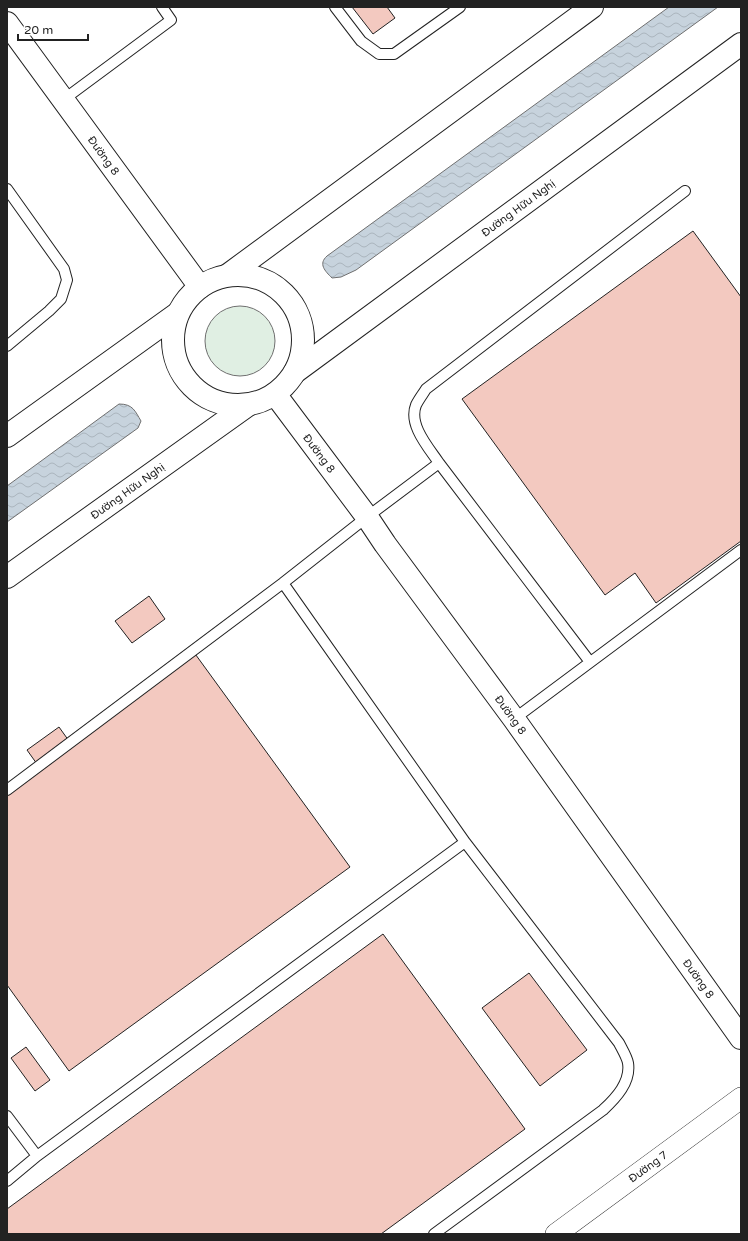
<svg xmlns="http://www.w3.org/2000/svg" width="748" height="1241" viewBox="0 0 748 1241" font-family="'Varela Round',sans-serif">
<defs>
<pattern id="water-waves" width="16" height="10" patternUnits="userSpaceOnUse"><rect width="16" height="10" fill="#c7d3dd"/><path d="M0 5q4-4 8 0t8 0" fill="none" stroke="#abb5bd"/></pattern>
</defs>
<rect width="100%" height="100%" fill="#fff"/>
<path fill="#e0efe3" stroke="#6f6f6f" d="M205 341a35 35 0 1 1 70 0a35 35 0 1 1-70 0Z"/>
<path fill="url(#water-waves)" stroke="#6f6f6f" d="M669,7h49l-362,263 -15,7 -9,1c-7,-7 -14,-14 -5,-22z
M119,404c14,0 16,7 22,17l-3,7 -131,94v-36z"/>
<path fill="#f3c9c0" stroke="#222" d="M352,7h35l8,11 -22,16z
M693,231l48,66v244l-85,62 -21,-30 -30,22 -143,-196z
M149,596l16,23 -33,24 -17,-22z
M193,651l157,216 -281,204 -62,-86v-199l30,-22 -10,-14 32,-23 10,14z
M383,934l142,195 -144,105h-374v-25z
M529,973l58,77 -47,36 -58,-78z
M26,1047l24,33 -15,11 -24,-33z"/>
<g fill="none" stroke-linecap="round" stroke-linejoin="round">
<defs>
<path id="lane" d="M335,7l26,34 18,13h15l66,-47
M63,100l108,-80 -9,-13
M7,189l57,80 3,11 -6,19 -12,12 -42,35
M439,463l151,199
M514,719l227,-169
M7,790l276,-207 84,-66 72,-54c-10,-15 -31,-38 -23,-58 3,-6 7,-11 10,-16l259,-198
M7,1116l30,40 428,-314 -182,-259
M7,1181l30,-25
M434,1234l169,-124c13,-12 28,-28 25,-47 -1,-6 -6,-14 -9,-20l-154,-201"/>
<g id="street">
<path id="s1" d="M556,1234l185,-136"/>
</g>
<g id="secondary">
<path id="s2" d="M7,23l193,264"/>
<circle cx="238" cy="340" r="65"/>
<path d="M228,275l364,-268"/>
<path id="s3" d="M295,372l446,-328"/>
<path id="s4" d="M275,394l92,123 18,27 129,175 227,319"/>
<path d="M7,436l170,-122"/>
<path id="s5" d="M7,577l241,-172"/>
</g>
</defs>
<use href="#lane" stroke="#222" stroke-width="12"/>
<use href="#street" stroke="#222" stroke-width="22"/>
<use href="#secondary" stroke="#222" stroke-width="24"/>
<use href="#lane" stroke="#fff" stroke-width="10"/>
<use href="#street" stroke="#fff" stroke-width="21"/>
<use href="#secondary" stroke="#fff" stroke-width="22"/>
</g>
<g text-anchor="middle" stroke-width="3" stroke-linejoin="round" paint-order="stroke">
<g font-size="11" fill="#222" stroke="#fff">
<text dy="4" stroke="none"><textPath href="#s2" startOffset="164">Đường 8</textPath></text>
<text dy="4" stroke="none"><textPath href="#s3" startOffset="277">Đường Hữu Nghị</textPath></text>
<text dy="4" stroke="none"><textPath href="#s4" startOffset="74">Đường 8</textPath></text>
<text dy="4" stroke="none"><textPath href="#s5" startOffset="148">Đường Hữu Nghị</textPath></text>
<text dy="4" stroke="none"><textPath href="#s4" startOffset="398">Đường 8</textPath></text>
<text dy="4" stroke="none"><textPath href="#s4" startOffset="722">Đường 8</textPath></text>
<text dy="4" stroke="none"><textPath href="#s1" startOffset="114">Đường 7</textPath></text>
</g>
</g>
<rect width="748" height="1241" fill="none" stroke="#222222" stroke-width="16"/>
<path d="M18 34v6h70v-6" fill="none" stroke="#222222" stroke-width="2"/>
<text x="24" y="34" font-size="12" fill="#222222" stroke="#ffffff" stroke-width="3" paint-order="stroke">20 m</text>
</svg>
